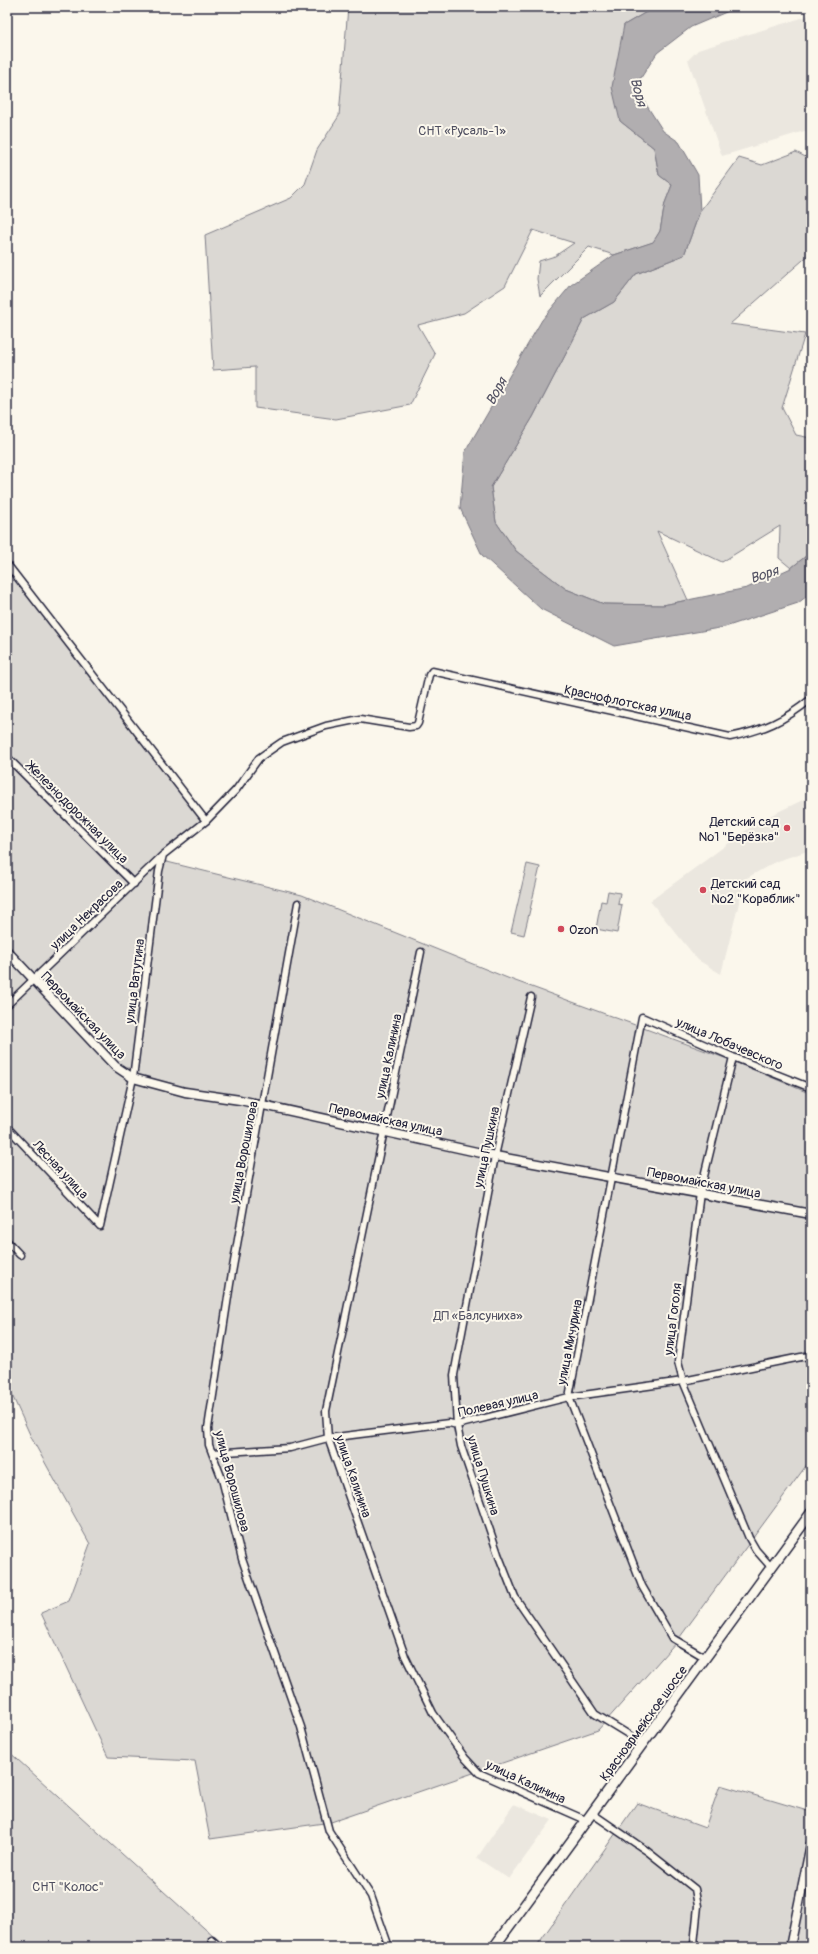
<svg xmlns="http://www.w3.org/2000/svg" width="818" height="1954" viewBox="0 0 818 1954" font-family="Pangolin,sans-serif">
<rect width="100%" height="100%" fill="#fbf7ec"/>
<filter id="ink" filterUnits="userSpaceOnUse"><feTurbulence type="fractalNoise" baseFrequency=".025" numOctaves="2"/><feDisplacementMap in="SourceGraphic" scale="8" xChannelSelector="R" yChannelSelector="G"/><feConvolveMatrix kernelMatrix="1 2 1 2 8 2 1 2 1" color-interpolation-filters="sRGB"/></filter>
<g filter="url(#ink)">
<path fill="#ebe7df" d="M811,15v114l-89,27 -34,-96 10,-10z
M811,796v54l-34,11 -32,18 -24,95 -23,-14 -48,-59 109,-80z
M514,1804l38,16 -43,59 -32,-21z"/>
<path fill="#dbd8d3" stroke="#7e7d87" d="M348,7h307l-31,18 -4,96 34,27 5,27 13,10 -7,18 -5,28 -6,11 -40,13 -25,-8 -49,49 -3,-17 2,-18 16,-5 19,-13 -41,-13 -28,56 -41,27 -46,12 17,29 -25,51 -74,14 -81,-11v-41l-42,3 -8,-135 86,-37 14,-14 12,-34 22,-34z
M796,152l15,8v93l-81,71 75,10 -23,74 14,27 15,3v114l-20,16 -12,-10 1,-32 -58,36 -65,-31 31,69 -25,5 -59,-1 -38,-15 -50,-38 -20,-29 -5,-35 42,-70 51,-98 30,-17 22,-28 48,-19 16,-44 39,-53 23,7z
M7,557l55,77 143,183 -42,44 139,34 208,84 223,82 78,33v256l-8,2 8,35v72l-134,182 -79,89 -267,92 -121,17 -15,-78 -87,-4 -67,-144 28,-12 21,-57 -58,-105 -25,-55z
M527,864l13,3 -16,68 -13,-3z
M608,891l12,2 -2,11 4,1 -5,28 -21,-4 5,-28 5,1z
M7,1750l207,187v10h-207z
M720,1785l91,27v135h-275l101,-144 68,25z"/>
<path fill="#b1aeb0" stroke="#787681" d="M655,7h83l-47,20 -34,26 -22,34 28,44 16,11 19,33 2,36 -16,44 -48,19 -22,28 -30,17 -51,98 -42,70 5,35 20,29 50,38 38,15 59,1 84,-17 44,-20 20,-16v41l-13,10 -73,24 -111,19 -73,-37 -59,-54 -22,-47 5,-56 77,-132 29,-35 43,-30 39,-13 7,-11 5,-28 7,-18 -13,-10 -5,-27 -34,-27 -8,-34 12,-62z"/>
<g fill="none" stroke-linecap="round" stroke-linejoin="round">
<defs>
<path id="minor" d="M7,564l199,257
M7,757l127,127
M298,903l-68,381 -22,144 1,17 13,34 20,80 59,168 28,104 42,65 18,51
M421,952l-95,459 2,27 77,218 28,57 32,45 14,15 109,48
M531,997l-36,159 -41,219 3,50 4,21 37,108 17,43 80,117 49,30
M7,1005l156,-150 43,-34 30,-31 23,-32 7,-5 16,-11 19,-7 25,-9 34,-7 49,8 7,-1 2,-3 11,-48 3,-4 298,66c34,-7 54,-16 81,-38
M733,1057l-33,136 -22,169 5,19 66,157 7,12 15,17
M7,1127l93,99
M100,1226l33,-148 26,-207 4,-16
M7,1241l13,14
M212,1453l78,-5 38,-10 32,-4 89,-11 8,2 112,-28 114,-16 118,-24 10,-1
M706,1658l-34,-20 -30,-52 -73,-189 73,-380 91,40 78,31
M593,1814l54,37 48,38 3,17 -4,38 -3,3
M212,1940l8,7"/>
<path id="tertiary" d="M7,951l108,115 18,12 52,14 55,8 255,56 316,58
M790,1947l21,-103"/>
<path id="secondary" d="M494,1947l317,-434"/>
</defs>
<use href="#minor" stroke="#22223b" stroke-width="9"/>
<use href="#tertiary" stroke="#22223b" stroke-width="11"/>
<use href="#secondary" stroke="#22223b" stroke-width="12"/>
<use href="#minor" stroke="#fbf7ec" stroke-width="6"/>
<use href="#tertiary" stroke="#fbf7ec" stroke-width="8"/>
<use href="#secondary" stroke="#fbf7ec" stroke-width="9"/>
</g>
</g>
<g fill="#d1495b" stroke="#fbf7ec" stroke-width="1.5">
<circle cx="787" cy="828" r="4"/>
<circle cx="703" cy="890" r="4"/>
<circle cx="561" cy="929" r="4"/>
</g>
<g text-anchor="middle" stroke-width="4" stroke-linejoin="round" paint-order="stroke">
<g font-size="13" fill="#505061" stroke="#fbf7ec">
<text x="462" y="135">СНТ «Русаль-1»</text>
<text x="478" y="1320">ДП «Балсуниха»</text>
<text x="68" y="1891">СНТ "Колос"</text>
</g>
<g font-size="13" fill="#22223b" stroke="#fbf7ec">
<text transform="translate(628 702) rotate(12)" y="5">Краснофлотская улица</text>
<text transform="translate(78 812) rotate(45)" y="5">Железнодорожная улица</text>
<text transform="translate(86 914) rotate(-44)" y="5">улица Некрасова</text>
<text transform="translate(134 981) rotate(-83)" y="5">улица Ватутина</text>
<text transform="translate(84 1015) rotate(46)" y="5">Первомайская улица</text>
<text transform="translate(730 1043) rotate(23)" y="5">улица Лобачевского</text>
<text transform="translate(388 1056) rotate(-78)" y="5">улица Калинина</text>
<text transform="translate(386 1119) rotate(12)" y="5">Первомайская улица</text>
<text transform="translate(486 1147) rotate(-78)" y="5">улица Пушкина</text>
<text transform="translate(243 1152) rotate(-79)" y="5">улица Ворошилова</text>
<text transform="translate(61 1169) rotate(47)" y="5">Лесная улица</text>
<text transform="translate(704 1182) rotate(11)" y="5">Первомайская улица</text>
<text transform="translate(672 1319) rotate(-83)" y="5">улица Гоголя</text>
<text transform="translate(569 1342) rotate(-79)" y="5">улица Мичурина</text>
<text transform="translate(498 1403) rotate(-13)" y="5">Полевая улица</text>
<text transform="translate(484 1475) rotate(73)" y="5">улица Пушкина</text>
<text transform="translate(354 1476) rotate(71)" y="5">улица Калинина</text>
<text transform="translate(233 1481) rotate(75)" y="5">улица Ворошилова</text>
<text transform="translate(643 1723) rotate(-54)" y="5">Красноармейское шоссе</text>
<text transform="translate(526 1781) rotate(25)" y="5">улица Калинина</text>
</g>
<g font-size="13" fill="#22223b" stroke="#fbf7ec" text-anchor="start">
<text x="779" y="826" text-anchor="end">Детский сад<tspan x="779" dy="15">№1 "Берёзка"</tspan></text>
<text x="711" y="888">Детский сад<tspan x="711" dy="15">№2 "Кораблик"</tspan></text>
<text x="569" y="934">Ozon</text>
</g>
<g font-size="14" font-style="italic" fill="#545364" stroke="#fbf7ec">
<text transform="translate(639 92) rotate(75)" y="5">Воря</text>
<text transform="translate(496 391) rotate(-61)" y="5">Воря</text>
<text transform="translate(764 574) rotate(-18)" y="5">Воря</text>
</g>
</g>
<rect width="818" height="1954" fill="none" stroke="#fbf7ec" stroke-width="24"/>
<rect x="12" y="12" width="794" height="1930" fill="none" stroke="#22223b" stroke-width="1.5" filter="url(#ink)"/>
</svg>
